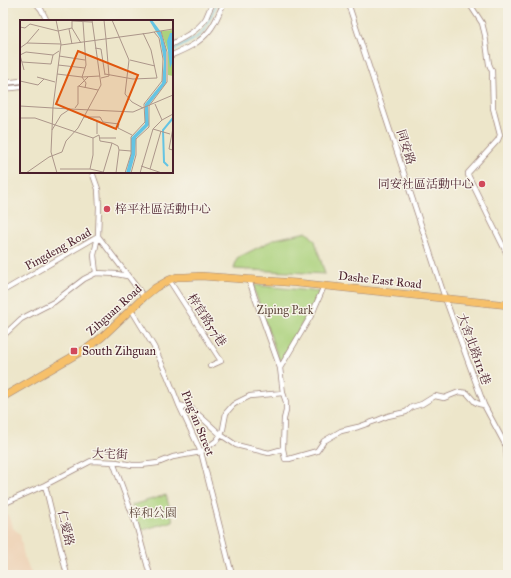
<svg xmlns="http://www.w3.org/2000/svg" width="511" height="578" viewBox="0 0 511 578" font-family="'IM FELL Great Primer','Noto Serif TC',serif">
<rect width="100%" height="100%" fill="#f7f3e8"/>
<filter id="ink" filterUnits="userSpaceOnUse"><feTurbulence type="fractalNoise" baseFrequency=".025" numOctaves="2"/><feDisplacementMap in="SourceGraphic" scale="8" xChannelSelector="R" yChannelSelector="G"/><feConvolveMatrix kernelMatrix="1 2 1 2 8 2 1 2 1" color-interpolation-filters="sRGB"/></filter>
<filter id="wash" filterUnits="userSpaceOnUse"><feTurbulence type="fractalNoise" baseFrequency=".012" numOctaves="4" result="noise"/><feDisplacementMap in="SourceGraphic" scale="16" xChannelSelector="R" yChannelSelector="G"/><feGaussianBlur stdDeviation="0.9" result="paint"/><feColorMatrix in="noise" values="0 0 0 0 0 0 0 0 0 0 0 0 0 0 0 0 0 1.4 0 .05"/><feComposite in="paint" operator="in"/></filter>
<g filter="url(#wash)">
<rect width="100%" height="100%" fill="#ede6ca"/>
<path fill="#efd6bb" d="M4,506l9,22 7,6 4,23 8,18h-29v-68z"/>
<path fill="#acd27d" stroke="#7b7854" d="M307,232l8,9 10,33 -91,-5 3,-11 38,-19z
M254,285l66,7 -40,71 -25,-71z
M166,495l7,26 -34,10 -7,-26z"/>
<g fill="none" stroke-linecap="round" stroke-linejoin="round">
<path stroke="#65c4e3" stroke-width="1.5" d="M172,51l24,-13 8,-8 13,-27"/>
</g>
</g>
<g filter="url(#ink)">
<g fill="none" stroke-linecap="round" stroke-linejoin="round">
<defs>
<path id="street" d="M36,3l5,6 6,12
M348,3l97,295 39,107 22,41 2,2
M469,3l13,20 3,12 4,29 3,7 1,37 7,27 -2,5 -30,33v2l40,81
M172,44c12,-7 26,-13 34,-26 2,-5 4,-10 7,-15
M172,55c14,-6 28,-12 37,-24 7,-8 10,-19 15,-28
M3,83l18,-2
M3,89l18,-2
M92,172l6,17 1,18 -1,29 -4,19 2,18
M249,279l5,16 26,73 3,25 3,9v9l-2,8 -1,30 2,10h4l28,-8 7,-10 17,-10 17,-4 20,-7 10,-4 18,-4 6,-5 10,-3 8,-5 5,-3 9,2 15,-6 8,1 8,9 4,2 5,1
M169,280l52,81 -11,5
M3,291l95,-55 46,61
M131,309l23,38 13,28 12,30 22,47 31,123
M3,336l18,-17 21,-11 12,-6 30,-23 12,-6 21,1 10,2
M280,368l32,-54 12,-28
M179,405l12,3 30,27 15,10 33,8 14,-4
M506,446l2,27
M113,462l23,62 14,51
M45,485l22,90
M3,504l42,-19 46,-24 25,1 16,3h9l17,-2 15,-6 28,-5 15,-11 5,-6 2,-6 3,-16 7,-8 3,-2 14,-7 33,-3"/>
<path id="primary" d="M3,397l86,-50 13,-10 42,-40 11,-9 14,-8 8,-3h8l16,-1 96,7 211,22"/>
</defs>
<use href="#street" stroke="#9c827a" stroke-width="6"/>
<use href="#primary" stroke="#9c827a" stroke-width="8"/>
<use href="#street" stroke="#fff" stroke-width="4.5"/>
<use href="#primary" stroke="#f6c06b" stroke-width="7"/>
</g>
</g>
<g fill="#d1495b" stroke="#f7f3e8" stroke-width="1.5">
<circle cx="482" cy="184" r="4"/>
<circle cx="107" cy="209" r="4"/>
<rect x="70" y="347" width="8" height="8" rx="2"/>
</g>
<g text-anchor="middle" stroke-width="3" stroke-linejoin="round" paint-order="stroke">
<g font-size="12" fill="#4a1f2b" stroke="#f7f3e8">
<text transform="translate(406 147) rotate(72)" y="4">同安路</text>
<text transform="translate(58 249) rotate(-29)" y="4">Pingdeng Road</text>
<text transform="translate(380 280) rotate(6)" y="4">Dashe East Road</text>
<text transform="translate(114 310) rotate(-42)" y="4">Zihguan Road</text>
<text transform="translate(207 320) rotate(57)" y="4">梓官路57巷</text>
<text transform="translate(474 349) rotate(70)" y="4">大舍北路112巷</text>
<text transform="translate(198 423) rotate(68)" y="4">Ping'an Street</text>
<text transform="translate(110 454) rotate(2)" y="4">大宅街</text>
<text transform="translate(66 528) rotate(77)" y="4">仁愛路</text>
</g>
<g font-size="12" fill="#4a1f2b" stroke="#f7f3e8" text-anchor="start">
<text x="474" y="188" text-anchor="end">同安社區活動中心</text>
<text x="115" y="213">梓平社區活動中心</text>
<text x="82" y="355">South Zihguan</text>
</g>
<g font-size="12" fill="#624c40" stroke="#f7f3e8">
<text x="285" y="314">Ziping Park</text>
<text x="153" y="517">梓和公園</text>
</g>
</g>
<g transform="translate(20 20)">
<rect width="153" height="153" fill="#ede6ca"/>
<path d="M153,10v46l-5,-1v-24l-7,-20z" fill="#acd27d"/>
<path d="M129,0h3l9,12 5,17v34l-18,23 1,19 -13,13 -1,17 -5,18h-4l5,-19v-16l14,-14v-20l17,-21 2,-22 -4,-23zM150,13h3v28l-3,7 -3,-27z" fill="#65c4e3"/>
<path fill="none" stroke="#65c4e3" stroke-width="2" d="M148,146l-4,-4 -1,-32 10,-12"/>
<path fill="none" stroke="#ac968a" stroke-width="1" d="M36,0l5,24 -8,63 -2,45 6,21M52,0v8l9,15M84,0l2,19M92,0l17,40 -4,34 7,8 11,6M52,1l20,1M63,2l3,43 -4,12 4,6 -1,5M0,7l5,1 5,-4 28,7 14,-3M49,9l3,15M134,12l19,-3M7,23l12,-14M41,25l88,-12M0,28l7,-5 34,1M75,28l6,1 4,26M39,36l26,4M110,40l25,6M2,42l29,2 2,-9M38,45l27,3M4,50l-4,-15 6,-3 27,3 6,-4M37,54l25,3 18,-1M85,54l28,5 24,-1 -6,-28 -8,-17M17,57l18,5M81,58l8,-2 -3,-37M0,61l18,4 6,-6M59,66l9,-9M135,84l7,16M0,86l50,3M55,88l3,-4v-18l20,4M64,97h16l3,5 16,2 -1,4 14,7M0,98h15l58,20M68,98l9,3v13M153,108l-4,21 4,1M133,109l17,5M32,110l9,-15 9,-6 63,3 40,-17M73,118l6,-3 1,6 12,2 -9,30M80,118h16M92,123l6,3 1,4 12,1M121,146l21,7M40,149h30l13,3M70,149l3,-14v-17M130,149l11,-38M6,153l23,-16 13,-5 4,-11 12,-13 23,-43 -9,-65M96,153l3,-23M105,153l6,-19v-17l14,-15 -1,-18 18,-23 1,-22 -4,-21 -5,-6 -5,1M111,153l5,-18v-16l13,-12v-21l18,-24v-30l-6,-21M120,153l13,-44 9,-9 11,-6"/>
<path fill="#e0560e" fill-opacity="0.15" stroke="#e0560e" stroke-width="2" d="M58,31l60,24 -22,54 -60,-25z"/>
<rect width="153" height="153" fill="none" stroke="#4a1f2b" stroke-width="2"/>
</g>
<rect width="511" height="578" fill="none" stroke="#f7f3e8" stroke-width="16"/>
</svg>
